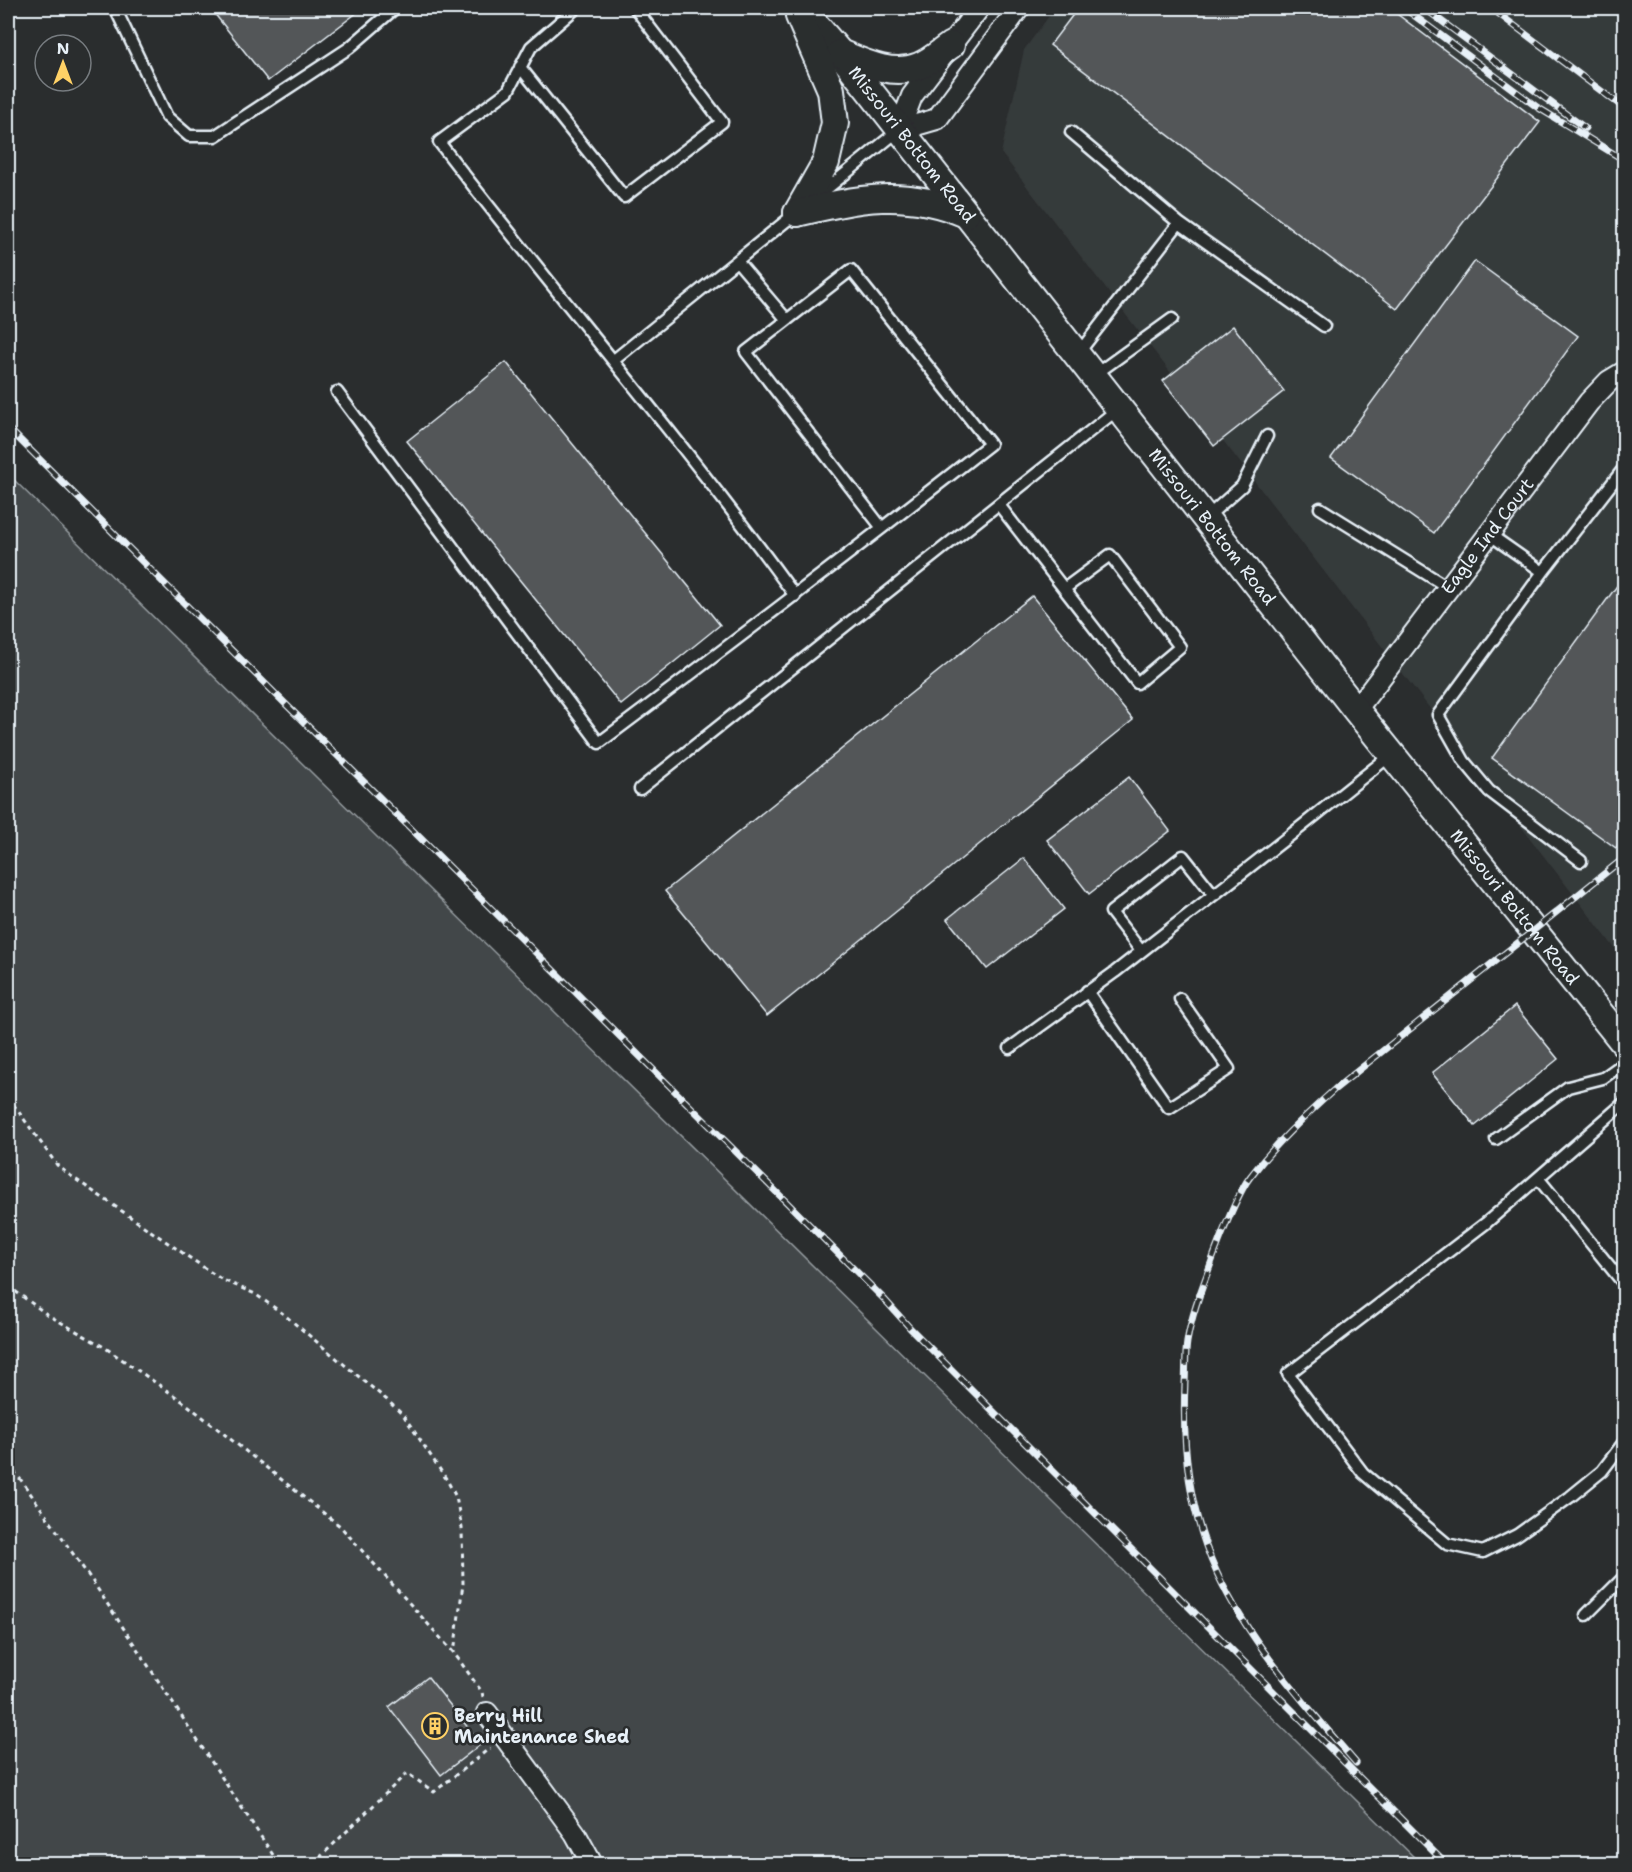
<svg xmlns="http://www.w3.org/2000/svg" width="1632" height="1872" viewBox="0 0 1632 1872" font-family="'Shantell Sans',sans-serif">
<rect width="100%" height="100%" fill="#2a2d2e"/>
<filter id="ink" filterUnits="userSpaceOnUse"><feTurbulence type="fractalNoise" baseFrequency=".0167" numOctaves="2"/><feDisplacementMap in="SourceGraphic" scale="12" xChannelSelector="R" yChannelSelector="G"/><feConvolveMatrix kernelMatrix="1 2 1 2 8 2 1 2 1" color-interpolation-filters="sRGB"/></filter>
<g filter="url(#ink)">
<path fill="#363a3b" d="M1055,8h569v952l-623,-807 23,-103z"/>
<path fill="#424648" stroke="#959ca0" stroke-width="1.5" d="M8,474l1413,1390h-1413z"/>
<path fill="#535759" stroke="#e8f1f8" stroke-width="1.5" d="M210,8h153l-95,73z
M1078,8h311l151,114 -143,187 -347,-264z
M1475,261l103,75 -144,197 -103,-75z
M1233,326l51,65 -70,55 -51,-65z
M506,362l214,263 -99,80 -214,-264z
M1624,576v261l-8,11 -124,-90z
M1032,596l101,124 -366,296 -102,-125z
M1129,777l41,54 -81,63 -42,-54z
M1024,858l40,51 -77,60 -40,-50z
M1515,1006l43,53 -83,67 -43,-53z
M428,1677l53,67 -40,31 -52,-68z"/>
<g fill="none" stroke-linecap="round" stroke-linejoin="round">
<defs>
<path id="service" d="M115,8l52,109 22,19h26l134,-88 46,-40
M576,8l-45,39 -23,44 -69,51c117,153 244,298 356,454
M520,67l104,130 98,-75 -87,-114
M1071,132l108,91
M813,200l86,-70
M737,261l50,59
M1077,355l102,-132 145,103
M614,360l182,-147
M1093,376l79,-57
M337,392l262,351c131,-98 262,-198 391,-299l-139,-174 -105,82 136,176
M999,505l138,178 43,-36 -70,-92 -46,34
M1320,508l129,80
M1206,518l36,-32 25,-50
M1489,534l54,38 -105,143 26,46 25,30 92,70
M1543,572l81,-104
M640,789l478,-380
M1141,951l-30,-39 72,-56 31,39
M1087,991l82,117 60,-39 -49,-70
M1010,1048l105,-76 187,-146 90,-72
M1624,1103l-138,120 -198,151 75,99 84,71 36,8 34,-17 53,-38 32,-26 22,-29
M1496,1139l72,-52 35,-9 21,-15
M1538,1178l86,106
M1586,1615l38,-38"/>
<g id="minor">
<path d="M899,130l38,-11 82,-111"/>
<path d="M899,130l13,-34 67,-88"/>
<path id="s1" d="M1356,710l233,-308 20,-21 15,-9"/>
<path d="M487,1713l88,120 17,31"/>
</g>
<g id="tertiary">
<path id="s2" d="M801,8l39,45 516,657 268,333"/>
<path d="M840,53c24,10 53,24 79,13 11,-4 22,-14 32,-21"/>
<path d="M797,213l29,-51 9,-39 -4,-33 -32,-74"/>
<path d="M797,213c61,-15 109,-25 169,1"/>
</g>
</defs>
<use href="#service" stroke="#e8f1f8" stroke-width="15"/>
<use href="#minor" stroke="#e8f1f8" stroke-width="24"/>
<use href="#tertiary" stroke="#e8f1f8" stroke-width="30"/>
<path stroke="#e8f1f8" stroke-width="3" stroke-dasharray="4.5 4.5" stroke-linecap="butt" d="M8,1097l49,68 11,9 138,95 15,10 34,15 27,19 105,87 17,16 43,64 9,17 6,31 1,56 -9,69
M8,1286l40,29 56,32 81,56 155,123 114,127 28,39 1,5
M8,1464l13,16 72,102 186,282
M313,1864l94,-91 27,19 56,-44"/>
<use href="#service" stroke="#2a2d2e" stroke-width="10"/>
<use href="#minor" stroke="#2a2d2e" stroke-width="20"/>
<use href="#tertiary" stroke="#2a2d2e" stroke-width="26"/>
<defs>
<path id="rail" d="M1404,8l133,99 87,53
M1424,8l161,120
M1491,8l133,100
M8,428l877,872 25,28 536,536
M1356,1763c-50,-58 -106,-119 -139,-190 -28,-61 -35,-124 -32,-190 1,-14 0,-28 2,-41 5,-30 17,-59 27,-87 8,-21 23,-61 36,-78 25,-33 55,-61 85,-88l289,-231"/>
</defs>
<use href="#rail" stroke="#e8f1f8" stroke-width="7"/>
<use href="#rail" stroke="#2a2d2e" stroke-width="4.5" stroke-dasharray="14" stroke-linecap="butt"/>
</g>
</g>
<defs>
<symbol id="building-ring" viewBox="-11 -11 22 22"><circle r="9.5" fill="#2a2d2e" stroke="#ffd166" stroke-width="1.5"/><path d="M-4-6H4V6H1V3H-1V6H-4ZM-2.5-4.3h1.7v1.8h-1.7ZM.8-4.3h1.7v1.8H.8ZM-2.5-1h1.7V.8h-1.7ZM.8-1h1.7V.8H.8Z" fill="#ffd166"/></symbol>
</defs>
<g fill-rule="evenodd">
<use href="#building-ring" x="420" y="1711" width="30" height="30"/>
</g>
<g text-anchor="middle" stroke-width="5" stroke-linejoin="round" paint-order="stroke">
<g font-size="18" fill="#e8f1f8" stroke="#2a2d2e">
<text dy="6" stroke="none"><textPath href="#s2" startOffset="176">Missouri Bottom Road</textPath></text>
<text dy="6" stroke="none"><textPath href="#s2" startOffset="662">Missouri Bottom Road</textPath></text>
<text dy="6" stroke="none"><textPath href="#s1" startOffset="218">Eagle Ind Court</textPath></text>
<text dy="6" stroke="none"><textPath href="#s2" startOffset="1148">Missouri Bottom Road</textPath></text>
</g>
<g font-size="18" font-weight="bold" fill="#e8f1f8" stroke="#2a2d2e" text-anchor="start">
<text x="454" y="1722">Berry Hill<tspan x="454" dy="21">Maintenance Shed</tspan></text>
</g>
</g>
<rect width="1632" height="1872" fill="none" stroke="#2a2d2e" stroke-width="30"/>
<rect x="15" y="15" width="1602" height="1842" fill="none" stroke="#e8f1f8" stroke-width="2" filter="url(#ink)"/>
<g transform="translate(63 63)"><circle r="28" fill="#2a2d2e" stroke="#767b7f" stroke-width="1.5"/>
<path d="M0-4.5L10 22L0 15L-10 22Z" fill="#ffd166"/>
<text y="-9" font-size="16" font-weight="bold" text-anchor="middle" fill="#e8f1f8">N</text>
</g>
</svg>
